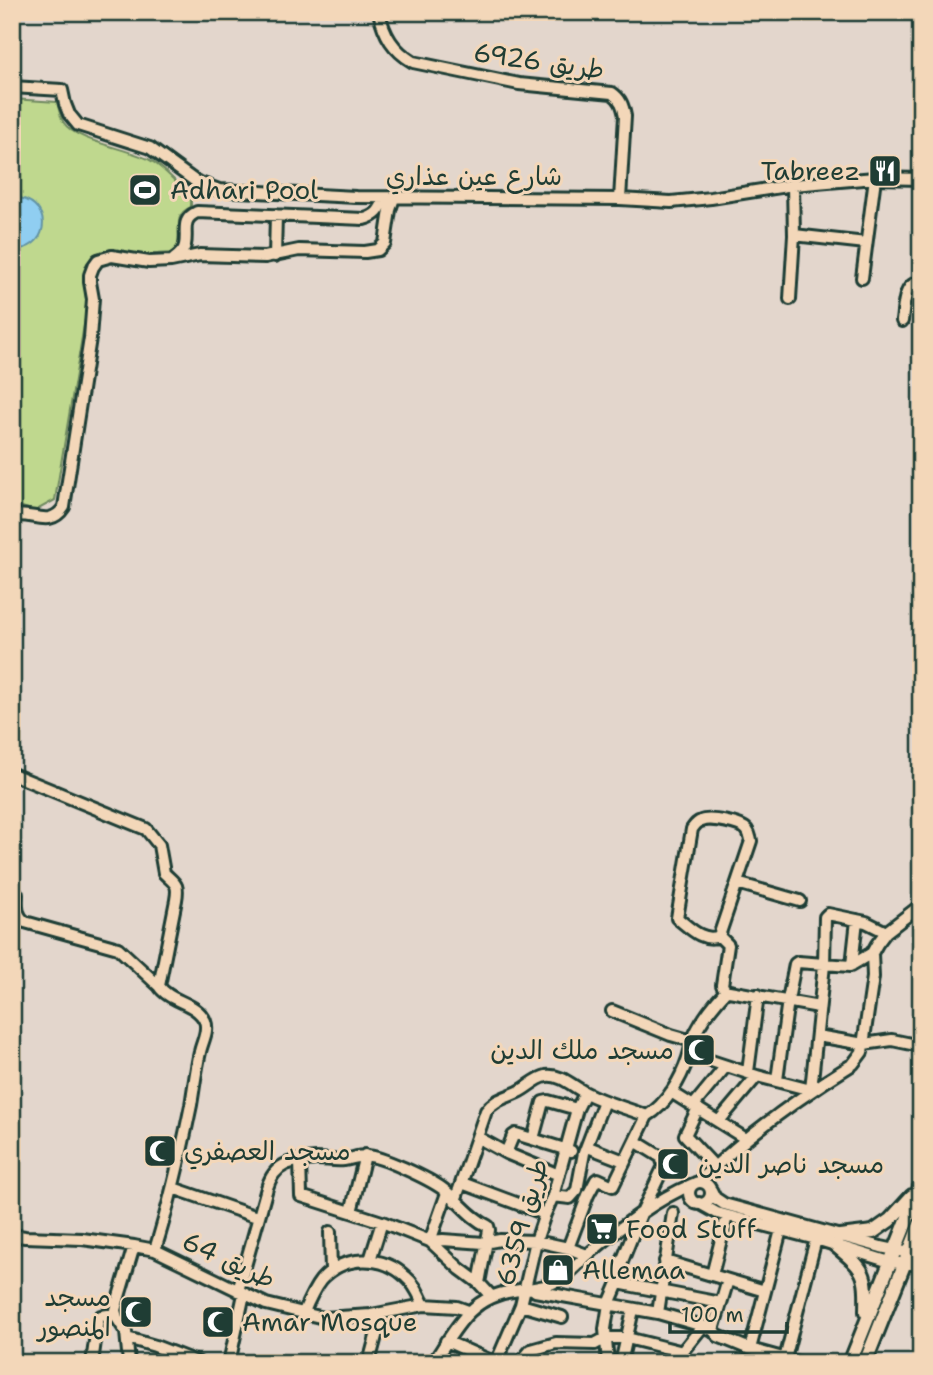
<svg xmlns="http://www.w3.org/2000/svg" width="933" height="1375" viewBox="0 0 933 1375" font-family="'Shantell Sans','Playpen Sans Arabic',sans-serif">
<rect width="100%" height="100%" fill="#e3d6cc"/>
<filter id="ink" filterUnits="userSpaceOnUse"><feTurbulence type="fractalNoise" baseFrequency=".0143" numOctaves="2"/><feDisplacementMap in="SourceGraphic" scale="14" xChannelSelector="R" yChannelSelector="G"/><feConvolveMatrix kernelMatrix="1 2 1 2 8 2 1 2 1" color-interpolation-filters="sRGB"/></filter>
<g filter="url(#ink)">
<path fill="#bfd88e" stroke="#6f8a61" stroke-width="2" d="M12,99l45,3c2,7 3,15 7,21 11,18 65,26 86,37 14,7 29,26 41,37v10c-25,11 -1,32 -19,46l-36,2 -25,-6 -17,8 -7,9 -2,9 -1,8 3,24 -32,193 -20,11 -23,-7z"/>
<path fill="#90cef1" stroke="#6394a5" stroke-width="2" d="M20,198c35,8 28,54 -8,51v-25h5z"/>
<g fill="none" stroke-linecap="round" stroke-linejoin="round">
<defs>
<path id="minor" d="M379,12c5,23 14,38 34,50l106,22 93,9c9,6 11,13 13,23l-5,83
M12,87l50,3 3,14 4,10 9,11 72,23 45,33 24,9 137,7 264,2 51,3 40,-4 82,-13 82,-7 46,1
M794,235l72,8
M275,256l1,-41
M174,259c4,-3 10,-8 11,-14 3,-14 -5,-25 12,-33l167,7c12,-3 17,-9 20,-21
M862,278l13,-100
M790,299l4,-64 -1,-50
M902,321c2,-14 1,-38 19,-39
M12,516c20,-5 38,13 52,-9l26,-169 3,-39 -3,-17v-7l3,-8 5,-7 14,-4 37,6 22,-1 29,-6 65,2 34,-7 66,2 13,-2 7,-7 5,-33 4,-12
M12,774l134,55 13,16 5,28c11,11 15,10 12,27l-17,86c10,16 38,16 46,35 4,10 -3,21 -5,31 -4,17 -6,35 -9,53 -10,49 -21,97 -36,145
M737,883l63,18
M17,894c0,11 -2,20 8,28l93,26 41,38
M719,936c-16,7 -30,-9 -42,-18l15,-89c3,-4 5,-7 9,-8 8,-4 40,2 46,9 3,4 3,7 4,11l-32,95 9,9 -6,40 4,6
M852,965l5,-45
M726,991h3l90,16
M612,1011l59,24 21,6
M817,1036l47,8 28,-4 29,6
M690,1054l67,22 54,14 13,-125 1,-48 3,-3 38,8 20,10
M748,1072l10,-77
M777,1080l11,-80 7,-36 3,-2 52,4 22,-13 5,-9 9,-12 35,-27
M671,1092l75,47
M694,1105l32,-39
M698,1108l-13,27 29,31
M719,1121l38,-45
M477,1137l29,16 53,22
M533,1139l10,-37 5,-1 29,8
M588,1147l36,14
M506,1153l7,-17 3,-2 55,17
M300,1160l1,36 81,26 48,19 13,-1 41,3 16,-3 36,1 32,7 19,7
M699,1182c46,-46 99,-84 154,-118l9,-12 11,-75 -1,-24
M689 1193a11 11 0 1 1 22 0a11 11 0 1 1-22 0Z
M462,1183l83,31
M173,1188l84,29
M711,1190l4,8 9,6 157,43 28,6 12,1
M553,1196l17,2 7,-8 7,-37 20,-52
M455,1201l31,-90c8,-11 19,-13 32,-19 9,-4 18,-14 28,-16 16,-2 27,11 40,17 19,10 41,15 61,23
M699,1203l18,10 99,26 74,23 31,3
M351,1212l14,-57
M330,1232l1,39
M12,1235l13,2 57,2 52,7 21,4 111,54 58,14 47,-3 53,-10 33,2 11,4
M430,1241l30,28 19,14 12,13
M430,1241l17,-48
M568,1248l20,-53 8,-15 2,-1 15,7 34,-70c20,-12 34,-37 41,-58 3,-9 4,-18 8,-26 7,-14 19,-29 30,-41
M370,1260l12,-38
M665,1261l100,30
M712,1275l15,-59
M618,1283l103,20
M238,1291l29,-103c8,-26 24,-27 50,-29 9,0 18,2 27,1 7,-1 14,-4 21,-4 13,-2 66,24 78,33 16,12 27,29 45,37l1,4 -10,53
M535,1291l123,22 45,13 10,4 5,6 32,13 51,14
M521,1305l41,12
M658,1313l15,-100
M303,1314c5,-12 10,-24 18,-34 22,-25 61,-26 85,-3 9,7 13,18 18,28
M371,1315l8,10 -8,30
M713,1330l15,-50
M127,1338l28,8 44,17
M446,1341l50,22
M750,1349l31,-119
M785,1359l31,-120
M92,1363l6,-44 3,-3 14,-2
M129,1363l-3,-31 -9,-14 -2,-8 19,-64
M229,1363l15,-69
M433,1363c22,-33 36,-66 80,-72 16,-3 31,-2 46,-11 12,-7 21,-19 32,-28 31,-26 64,-52 102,-68
M496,1363l25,-58 15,-64 9,-27 8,-18 24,-87 8,-16
M520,1363l11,-13 25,-7 39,1 11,-6h21l56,14
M608,1363l-3,-34 4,-25 9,-21 3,-19 20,-50 23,-48 -3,-9 -26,-16
M621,1363l12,-53
M673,1363l30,-37"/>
<path id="major" d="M840,1236l33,-4 17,-12 22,-24
M835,1245c30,25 32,27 31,67
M850,1363l71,-178
M865,1363l56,-141"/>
</defs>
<use href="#minor" stroke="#1f3d34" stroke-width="16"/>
<use href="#major" stroke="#1f3d34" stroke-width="18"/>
<use href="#minor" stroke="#f3d7b9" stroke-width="10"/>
<use href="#major" stroke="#f3d7b9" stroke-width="12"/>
</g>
</g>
<defs>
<symbol id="restaurant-square" viewBox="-11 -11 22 22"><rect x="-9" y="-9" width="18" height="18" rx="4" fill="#1f3d34" stroke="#f3d7b9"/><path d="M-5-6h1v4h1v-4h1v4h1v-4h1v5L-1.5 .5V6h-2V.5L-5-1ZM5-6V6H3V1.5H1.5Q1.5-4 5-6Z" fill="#fff"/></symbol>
<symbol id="stadium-square" viewBox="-11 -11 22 22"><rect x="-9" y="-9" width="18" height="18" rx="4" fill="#1f3d34" stroke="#f3d7b9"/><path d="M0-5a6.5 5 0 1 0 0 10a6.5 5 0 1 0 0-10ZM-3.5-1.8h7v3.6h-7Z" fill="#fff"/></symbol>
<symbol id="mosque-square" viewBox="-11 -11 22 22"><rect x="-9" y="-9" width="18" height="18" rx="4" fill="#1f3d34" stroke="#f3d7b9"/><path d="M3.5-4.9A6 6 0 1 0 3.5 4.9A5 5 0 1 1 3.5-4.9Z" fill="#fff"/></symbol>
<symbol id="supermarket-square" viewBox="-11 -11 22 22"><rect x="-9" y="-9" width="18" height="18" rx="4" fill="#1f3d34" stroke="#f3d7b9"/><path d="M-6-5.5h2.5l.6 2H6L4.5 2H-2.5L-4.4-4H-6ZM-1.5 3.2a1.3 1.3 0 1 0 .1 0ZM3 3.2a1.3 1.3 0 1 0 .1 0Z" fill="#fff"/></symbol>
<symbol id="shop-square" viewBox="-11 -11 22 22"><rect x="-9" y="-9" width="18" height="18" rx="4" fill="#1f3d34" stroke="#f3d7b9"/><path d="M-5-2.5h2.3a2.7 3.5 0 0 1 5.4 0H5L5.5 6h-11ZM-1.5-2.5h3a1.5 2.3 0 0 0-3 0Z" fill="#fff"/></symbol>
</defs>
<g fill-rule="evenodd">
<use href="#restaurant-square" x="866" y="152" width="38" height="38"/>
<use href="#stadium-square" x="126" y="171" width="38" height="38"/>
<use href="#mosque-square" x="680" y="1031" width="38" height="38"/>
<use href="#mosque-square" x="141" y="1132" width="38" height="38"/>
<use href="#mosque-square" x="654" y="1145" width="38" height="38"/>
<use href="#supermarket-square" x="583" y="1210" width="38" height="38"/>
<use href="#shop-square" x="539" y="1251" width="38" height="38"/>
<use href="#mosque-square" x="117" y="1293" width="38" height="38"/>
<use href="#mosque-square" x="199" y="1303" width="38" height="38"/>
</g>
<g text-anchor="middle" stroke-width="6" stroke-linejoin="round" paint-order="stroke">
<g font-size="26" fill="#1f3d34" stroke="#f3d7b9">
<text transform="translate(539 61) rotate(8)" y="9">طريق 6926</text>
<text x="474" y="185">شارع عين عذاري</text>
<text transform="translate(522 1222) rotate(-74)" y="9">طريق 6359</text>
<text transform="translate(229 1260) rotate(25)" y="9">طريق 64</text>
</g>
<g font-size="26" fill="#1f3d34" stroke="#f3d7b9" text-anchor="start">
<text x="860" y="180" text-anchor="end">Tabreez</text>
<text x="170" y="199">Adhari Pool</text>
<text x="674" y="1059" text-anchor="end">مسجد ملك الدين</text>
<text x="184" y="1160">مسجد العصفري</text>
<text x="698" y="1173">مسجد ناصر الدين</text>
<text x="626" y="1238">Food Stuff</text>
<text x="582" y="1279">Allemaa</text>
<text x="111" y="1306" text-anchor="end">مسجد<tspan x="111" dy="30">المنصور</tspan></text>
<text x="242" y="1331">Amar Mosque</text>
</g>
</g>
<rect width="933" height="1375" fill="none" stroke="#f3d7b9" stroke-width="42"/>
<rect x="21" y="21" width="891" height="1333" fill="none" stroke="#1f3d34" stroke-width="2.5" filter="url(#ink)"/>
<path d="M670 1322v10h117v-10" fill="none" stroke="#1f3d34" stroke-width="3.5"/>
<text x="681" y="1322" font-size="21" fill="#1f3d34" stroke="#f3d7b9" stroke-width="5" paint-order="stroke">100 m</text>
</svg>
